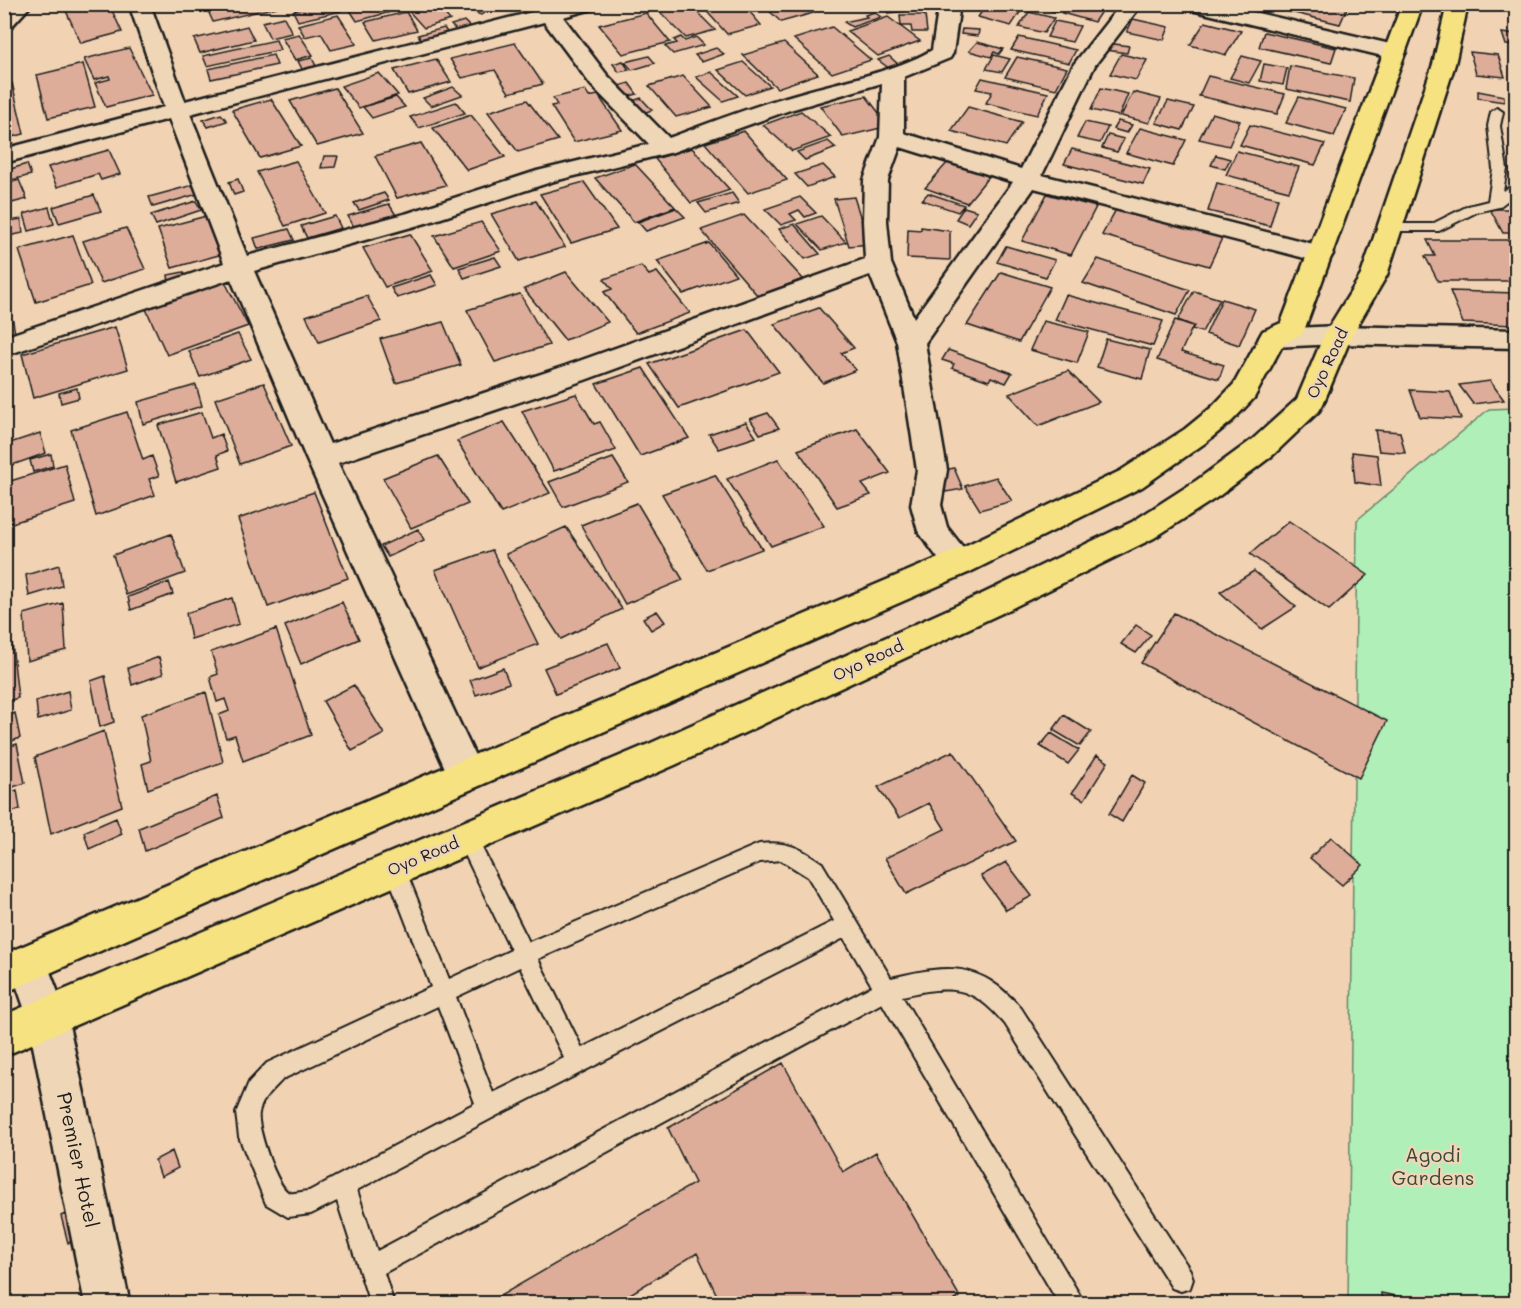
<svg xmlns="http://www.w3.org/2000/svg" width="1521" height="1308" viewBox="0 0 1521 1308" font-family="Mali,sans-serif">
<rect width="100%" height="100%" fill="#f1d3b4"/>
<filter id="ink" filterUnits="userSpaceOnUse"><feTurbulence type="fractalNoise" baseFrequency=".0167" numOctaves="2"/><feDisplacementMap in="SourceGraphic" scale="12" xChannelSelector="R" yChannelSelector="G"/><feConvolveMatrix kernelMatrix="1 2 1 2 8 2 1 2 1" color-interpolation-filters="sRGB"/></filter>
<g filter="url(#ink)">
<path fill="#b0efb7" stroke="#66866a" stroke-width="1.5" d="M1516,408v895l-168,1 9,-784 132,-111z"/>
<path fill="#ddad9a" stroke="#1c1c1c" stroke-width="1.5" d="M94,4h15l13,28 -41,11 -15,-32z
M205,4h85l-77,18z
M319,4h19l3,7 -43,10 -5,-10z
M346,4h48l4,6 -41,11z
M407,4h29l14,16 -26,8 -20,-22z
M452,4h45l-16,11z
M658,4h31l26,26 -29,8 -32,-32z
M700,4h43l18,21 -34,9z
M762,4h42l9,9 -32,9z
M879,4h39l-1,6 -29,3z
M987,4h5l29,7 -10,15 -33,-9z
M1030,4h32l-6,8z
M1068,4h38l-12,18 -32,-9z
M1333,4l14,4 -7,16 -79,-19z
M406,12l11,18 -41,10 -11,-18z
M874,12l7,5 -29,10 -8,-5 23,-5 -2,-2z
M1029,12l25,6 -10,15 -25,-6z
M646,13l24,29 -47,12 -24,-29z
M338,15l19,29 -26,6 -10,-17 -16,4 -7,-12z
M900,15h25l2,17h-15l-1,-6h-10z
M284,17l8,16 -22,5 -8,-16z
M888,17l32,24 -42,15 -31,-25z
M1133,19l36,8 -5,13 -37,-8z
M464,21l6,6 -13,4 -6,-6z
M1055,21l25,5 -8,16 -25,-5z
M1205,22l36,9 -15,24 -36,-10z
M247,26l7,14 -54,13 -6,-14z
M832,27l39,33 -39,13 -38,-34z
M444,28l5,7 -26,7 -5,-7z
M962,29l17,1 -1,6 -17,-2z
M1264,32l72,16 -5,15 -72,-16z
M1502,33l14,2v11l-10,-1z
M299,34l14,21 -18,5 -13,-22z
M681,37l4,4 11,-4 8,8 -31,9 -8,-8 12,-3 -3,-3z
M1019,37l57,13 -7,13 -58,-13z
M276,40l4,10 -73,16 -4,-10z
M977,42l19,5 7,2 -4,5 -5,-2 -3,5 -22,-6z
M515,43l28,41 -34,9 -14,-23 -33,8 -12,-19z
M784,43l34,31 -41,14 -34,-33z
M1107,43l22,3 -2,7 -21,-3z
M129,48l23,47 -46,12 -11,-24 15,-4 -1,-3 -15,4 -10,-21z
M716,48l8,6 -22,8 -7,-7z
M1470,52l28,3 7,22 -29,-3z
M1121,54l26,6 -11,20 -26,-6z
M273,55l4,10 -66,14 -3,-10z
M994,55l16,4 -8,13 -16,-3z
M649,56l6,7 -23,7 -7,-8z
M889,56l11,10 -10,3 -12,-9z
M1242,56l19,5 -12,22 -19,-5z
M1017,57l50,11 -11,21 -51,-12z
M312,58l4,8 -14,3 -4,-8z
M436,59l15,23 -43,12 -14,-24z
M623,61l6,9 -10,2 -6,-8z
M743,62l27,24 -25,9 -27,-25z
M83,64l12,43 -47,11 -11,-43z
M1264,64l23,4 -4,17 -23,-4z
M1290,66l64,12 -4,24 -64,-13z
M711,72l27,24 -15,5 -27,-24z
M379,73l19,22 -39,13 -18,-22z
M683,76l29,31 -36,10 -27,-31z
M1208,76l77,18 -8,20 -78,-18z
M982,78l66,15 -11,22 -51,-12 6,-11 -16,-3z
M12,83l12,51 -20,5v-54z
M629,83l8,11 -13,4 -8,-11z
M453,87l9,8 -31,11 -8,-8z
M335,88l28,45 -46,13 -27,-45z
M1101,88l27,6 -9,22 -28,-6z
M585,90l4,7 9,-2 24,35 -48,12 -23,-36 6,-1 -4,-7z
M1478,91l26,5v6l-26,-4z
M1133,92l28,7 -12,24 -28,-7z
M866,96l23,30 -46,11 -23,-31z
M396,97l9,10 -33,11 -9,-11z
M1299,97l47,12 -12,27 -48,-13z
M641,98l11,12 -15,5 -5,-14z
M271,99l30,47 -41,12 -28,-48z
M527,100l31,40 -40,12 -30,-40z
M1168,101l26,6 -12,23 -26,-7z
M456,102l9,11 -46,15 -9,-11z
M968,107l54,15 -16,24 -55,-15z
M801,111l30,26 -39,14 -29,-26z
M1212,113l28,8 -11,25 -30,-7z
M221,114l6,7 -19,6 -5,-7z
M471,115l34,42 -38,13 -34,-42z
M1118,121l14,4 -5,8 -14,-4z
M1085,122l23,5 -8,16 -23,-5z
M1250,125l75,19 -10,21 -75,-20z
M1140,128l46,12 -13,26 -47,-13z
M744,131l43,49 -39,13 -43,-50z
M1108,135l16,4 -7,13 -15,-4z
M828,141l8,7 -31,12 -8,-8z
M421,143l25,42 -49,13 -22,-42z
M692,148l38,42 -39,13 -36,-44z
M1072,149l78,20 -7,15 -79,-20z
M109,150l11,24 -19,6 -3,-6 -41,13 -9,-20z
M1237,151l62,16 -10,24 -63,-16z
M1216,155l14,4 -5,10 -14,-4z
M324,156h14l-3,11 -14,1z
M296,161l29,52 -40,13 -28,-54z
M948,162l41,14 -22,27 -42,-15z
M27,164l4,11 -23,6 -4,-10z
M635,164l40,43 -41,15 -39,-44z
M823,165l12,12 -28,10 -12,-13z
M238,179l5,13 -9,3 -5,-13z
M19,180l8,19 -19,5 -4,-10v-9z
M584,182l33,47 -46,14 -31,-49z
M1217,183l61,15 -8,28 -62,-15z
M197,184l4,9 -48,14 -4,-10z
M384,193l5,7 -30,10 -5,-7z
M732,193l7,10 -33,10 -8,-10z
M928,193l36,12 -6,7 -36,-12z
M1047,194l49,13 -25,48 -49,-14z
M94,195l7,16 -42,12 -6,-16z
M800,197l16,16 -11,4 -6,-7 -9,4 6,6 -15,5 -16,-16z
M854,197l15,47 -20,2 -15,-47z
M196,201l5,9 -45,15 -5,-10z
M536,201l29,46 -46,14 -28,-47z
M389,204l7,11 -42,12 -6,-11z
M1118,206l105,30 -14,30 -107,-31z
M49,207l5,17 -25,7 -5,-17z
M964,207l13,4 -9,13 -12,-5z
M676,208l9,9 -39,14 -8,-9z
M1490,209h26v24h-13z
M210,215l16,38 -54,15 -14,-39z
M744,215l59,64 -45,17 -57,-66z
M335,216l6,12 -34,10 -6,-12z
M821,216l25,26 -24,8 -25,-26z
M21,219l2,14 -19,4v-15z
M481,222l20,29 -47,16 -20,-31z
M794,224l26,30 -15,5 -26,-30z
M921,227l29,4v29l-43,-2 1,-29 13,1z
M126,228l19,41 -44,14 -18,-42z
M289,229l5,11 -36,9 -4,-11z
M410,234l23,37 -48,16 -22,-39z
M73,235l18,50 -55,17 -17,-52z
M1427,240h89v41h-78l-13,-25h10z
M709,243l27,32 -53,19 -26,-33z
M1006,246l49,14 -9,17 -49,-15z
M495,257l6,9 -37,12 -5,-10z
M1098,259l92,31 -14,25 -93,-32z
M641,266l8,9 8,-3 33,41 -54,20 -32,-41 8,-3 -8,-10z
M184,272l1,7 -16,4 -1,-8z
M566,272l42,50 -43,18 -41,-51z
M1001,272l49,15 -31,55 -52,-17z
M431,275l6,10 -40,13 -6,-10z
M225,282l23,44 -81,29 -21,-46z
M1194,291l26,8 -18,33 -10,-3 2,-3 -16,-6z
M1450,291l66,2v32l-53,-2z
M520,294l29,51 -54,17 -28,-52z
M1066,295l97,26 -10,25 -98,-26z
M367,296l14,25 -62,21 -13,-26z
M1222,299l33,10 -16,36 -33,-11z
M819,308l35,40 -13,5 15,17 -33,13 -49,-59z
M1175,320l18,6 -12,26 43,13 -5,14 -62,-19z
M13,321l2,13 -11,2v-13z
M1043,321l46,11 -12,31 -47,-13z
M443,322l18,43 -65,18 -16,-44z
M115,327l13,42 -95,29 -11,-44z
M747,330l32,42 -100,36 -30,-44z
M238,334l13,25 -51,18 -11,-26z
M1106,339l44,11 -8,29 -45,-12z
M948,350l64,23 -6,10 -15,-6 -2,4 -37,-13 2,-4 -12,-4z
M643,368l46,70 -49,18 -44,-72z
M1068,371l31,31 -61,24 -29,-32z
M1490,381l14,19 -31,4 -14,-19z
M264,383l27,63 -51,18 -25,-65z
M196,385l6,21 -59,18 -5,-22z
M77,388l2,10 -18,5 -2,-10z
M1410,390l40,2 11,27 -41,-2z
M576,394l18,30 6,-2 16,28 -62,21 -32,-60z
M127,412l16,48 9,-4 7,20 -10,3 6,16 -59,21 -25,-86z
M202,412l9,26 10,-4 6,17 -10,4 4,12 -45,15 -18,-57z
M768,413l11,15 -19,6 -10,-15z
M504,422l46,71 -49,20 -44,-72z
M746,422l10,15 -37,12 -10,-15z
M857,429l33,44 -28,11 9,11 -34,12 -39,-57z
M1375,430l25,2 5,21 -26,-2z
M40,433l6,20 -42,15v-23z
M1352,452l25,3 4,31 -26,-4z
M51,454l2,12 -20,6 -3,-12z
M438,456l30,48 -57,24 -28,-50z
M613,458l15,24 -65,25 -14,-25z
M778,459l46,67 -53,20 -44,-67z
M65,464l10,39 -69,22 -2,-42z
M954,468l9,21 -17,3 -8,-21z
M715,475l47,74 -55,21 -45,-76z
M996,477l16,24 -32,9 -15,-24z
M314,492l34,86 -80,29 -30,-88z
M637,503l46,77 -58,24 -44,-79z
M1289,521l79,54 -39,35 -79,-56z
M566,527l56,82 -61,30 -55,-85z
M418,529l6,11 -36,17 -7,-11z
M171,534l14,39 -59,22 -13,-40z
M492,550l46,94 -60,23 -43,-97z
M59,565l3,21 -33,10 -3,-21z
M1254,571l42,36 -34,22 -42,-37z
M169,582l4,12 -42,16 -3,-13z
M232,598l7,26 -48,15 -5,-26z
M342,602l17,37 -58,25 -16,-38z
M63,603l3,47 -39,11 -3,-47z
M657,611l8,11 -14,8 -8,-12z
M1174,613l213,108 -28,57 -218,-115z
M1136,625l15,10 -15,18 -15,-9z
M276,629l35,106 -68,26 -8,-26 -9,3 -7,-23 10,-4 -4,-12 -8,3 -7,-25 8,-3 -7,-22z
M608,643l12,25 -64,26 -12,-26z
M12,644l6,54 -14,4v-55z
M159,657l4,17 -31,11 -4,-17z
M503,668l6,15 -33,12 -6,-15z
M105,676l9,46 -14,5 -9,-46z
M354,685l30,49 -32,17 -29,-50z
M68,691l3,19 -33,10 -2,-19z
M206,692l17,70 -75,27 -6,-25 9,-3 -10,-46z
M15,713l5,25 -16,6v-27z
M1064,715l27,17 -11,14 -27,-16z
M104,731l18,75 -71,28 -16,-77z
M1051,733l28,17 -11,14 -28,-18z
M17,744l8,39 -21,7v-42z
M953,751l63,90 -110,53 -21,-36 60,-29 -16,-26 -30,15 -21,-31z
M1097,755l11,7 -24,38 -12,-7z
M1132,775l13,8 -23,39 -13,-8z
M17,790l3,19 -16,6v-20z
M217,796l7,22 -79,33 -6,-23z
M116,818l6,16 -33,15 -5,-17z
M1331,837l32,28 -21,20 -32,-27z
M1006,862l26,34 -26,14 -25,-34z
M783,1063l60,109 33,-20 84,145 -11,7h-228l-24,-51 -83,51h-120l-1,-4 202,-117 -27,-55z
M172,1151l6,17 -17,9 -6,-17z
M75,1209l8,26 -15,8 -7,-27z
M1381,1293l53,11h-52z"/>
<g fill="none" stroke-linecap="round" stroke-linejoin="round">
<defs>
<path id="lane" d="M1497,108l6,4 -3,14 7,43 -4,22 11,-6 2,1v8l-17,13 -22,5 -38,19h-54l-2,-3 7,-4h42l36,-18 20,-5 5,-32 -5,-43 3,-14z
M467,829l7,3 55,110 230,-98c28,-3 40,3 63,19l69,115c58,-14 88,-17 130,30l169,262 3,9 -3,9 -9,3 -9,-3 -167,-264c-34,-40 -53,-39 -103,-28l183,308h-26l-177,-301 -498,270 10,31h-24l-33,-103 -26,13 -23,3 -22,-13 -27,-67 -3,-24 13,-31 18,-19 164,-76 -46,-119 3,-7 7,-2 7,2 47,118 62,-29 -54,-112 3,-6zM781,860l27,17 26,44 -252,127 -44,-89 222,-97zM844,938l28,48 -495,265 -20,-61 139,-74zM520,967l44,91 -71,35 -37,-96zM438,1006l37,97 -166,88c-5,0 -14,3 -19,2 -13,-4 -34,-67 -31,-80 2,-14 15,-24 24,-34z"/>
<path id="street" d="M9,4h23l-20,22 -8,1v-18z
M129,4h21l35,97 351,-90 -4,-7 23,2 44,-2 -3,4 -33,9 44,58 62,63c43,-16 87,-33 131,-45 41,-12 95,-21 132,-43l7,-46h21l-7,49 -3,5 -46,19v56l117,36 53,-105 47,-60h21l-47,61 -53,110 287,73 4,6 -4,6 -9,2 -286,-74 -109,155 22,127 -6,35 6,22 28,36 -5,9 -11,3 -11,-3 -30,-41 -7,-26 6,-35 -20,-128 -27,-67 -285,105 -247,83 146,312 -6,11 -12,5 -12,-5 -6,-11 -142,-317 -75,-179 -227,77v-19l220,-74 -55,-144 -165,44v-14l160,-42zM544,22l47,63 58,59 -112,27 -129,42 -161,43 -57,-142zM882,83l-2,54 -16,43 -1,41 2,38 -300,107 -235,78 -76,-173 172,-48 128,-42 119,-29 117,-42zM900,147l113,35 -99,136 -23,-55 -4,-42 1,-41z
M1180,4h39l184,43 3,5 -3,5 -8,2 -212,-51z
M1338,326l178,4v18l-178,-4 -65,3 -10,-2 -4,-7 4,-7 10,-2z
M28,945l14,6 25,65 63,288h-45l-58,-288 -18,-52 5,-13z"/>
<path id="primary" d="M1402,4h21l-118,324 -3,6 -19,10 -29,54 -22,23 -27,22 -63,44 -172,85 -966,421v-39l944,-400 172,-83 65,-42 27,-22 22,-23 29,-53 18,-8z
M1447,4h21l-13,60 -68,211 -35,60 -29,69 -4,7 -46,44 -54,41 -65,42 -152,75 -327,152 -671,291v-41l647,-272 329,-148 152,-73 65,-42 56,-41 44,-40 27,-64 37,-60 72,-211z"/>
</defs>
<use href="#lane" stroke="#1c1c1c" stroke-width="4"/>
<use href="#street" stroke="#1c1c1c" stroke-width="5"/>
<use href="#primary" stroke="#1c1c1c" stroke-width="5"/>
<use href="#lane" fill="#eed6b6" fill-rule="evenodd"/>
<use href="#street" fill="#eed6b6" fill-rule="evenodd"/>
<use href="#primary" fill="#f7e281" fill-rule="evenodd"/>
</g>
</g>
<g text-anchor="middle" stroke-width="5" stroke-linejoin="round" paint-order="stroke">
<g font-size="16" fill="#1c1c1c" stroke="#eed6b6">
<text transform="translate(1327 363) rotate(-65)" y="6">Oyo Road</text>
<text transform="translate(868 660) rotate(-25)" y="6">Oyo Road</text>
<text transform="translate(423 856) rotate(-23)" y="6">Oyo Road</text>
</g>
<g font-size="20" fill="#3a463b" stroke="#eed6b6">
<text x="1433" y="1162">Agodi<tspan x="1433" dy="23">Gardens</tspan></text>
</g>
<g font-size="20" fill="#1c1c1c" stroke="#eed6b6">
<text transform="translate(78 1160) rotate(78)" y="7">Premier Hotel</text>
</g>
</g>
<rect width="1521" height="1308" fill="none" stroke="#eed6b6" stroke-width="24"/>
<rect x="12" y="12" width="1497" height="1284" fill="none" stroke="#1c1c1c" stroke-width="2" filter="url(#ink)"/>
</svg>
